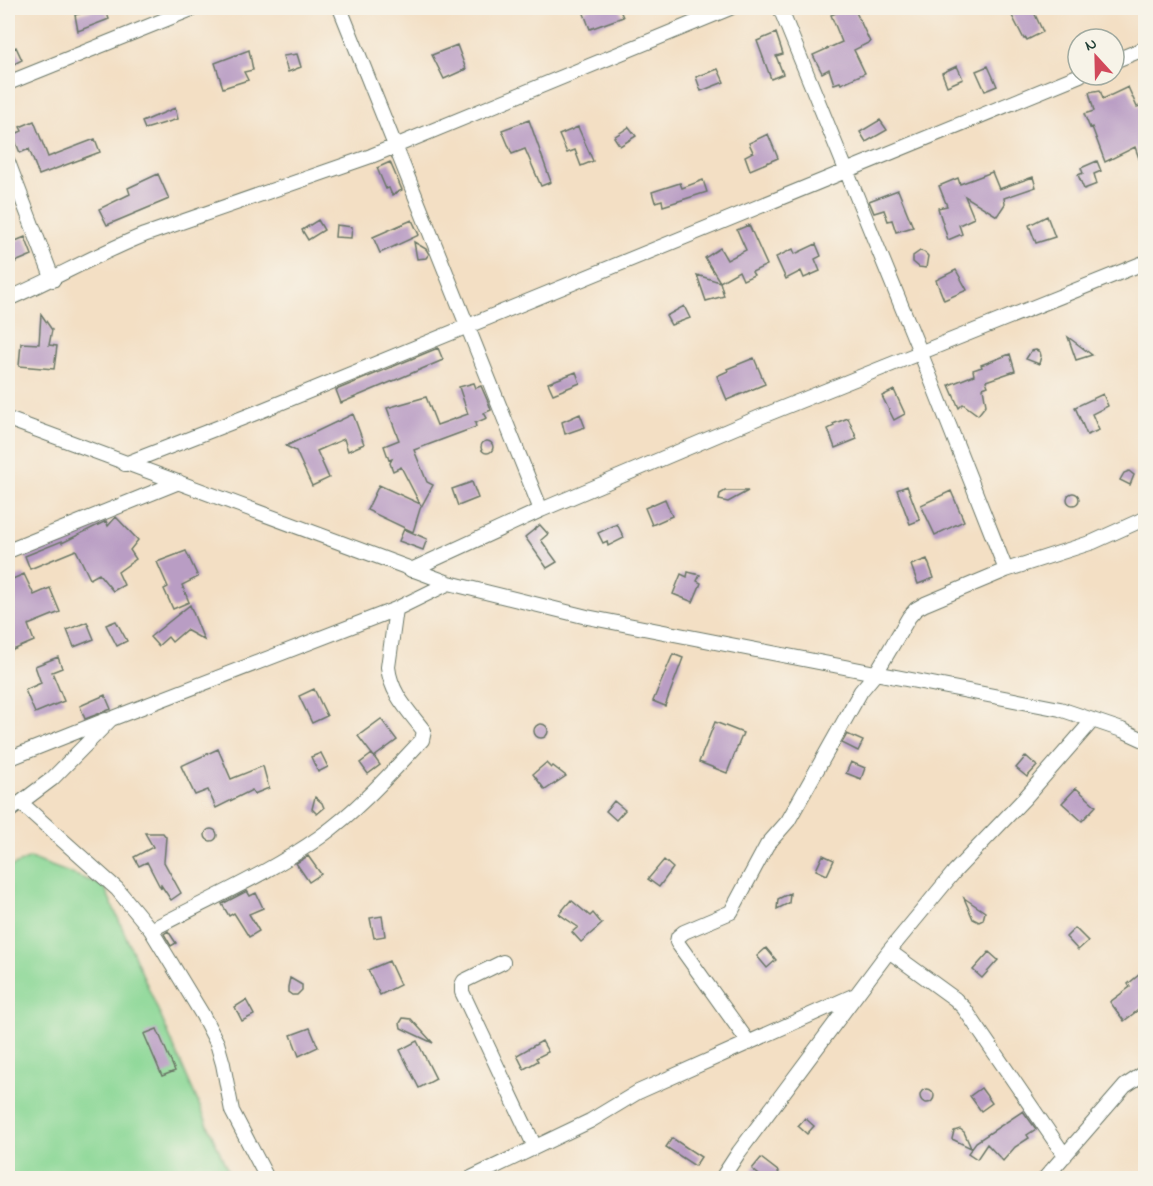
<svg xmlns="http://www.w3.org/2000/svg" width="1153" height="1186" viewBox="0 0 1153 1186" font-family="'Indie Flower',sans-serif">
<rect width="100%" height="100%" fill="#f7f3e8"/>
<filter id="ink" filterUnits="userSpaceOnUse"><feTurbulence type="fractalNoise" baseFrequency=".0167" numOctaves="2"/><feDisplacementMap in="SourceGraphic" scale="12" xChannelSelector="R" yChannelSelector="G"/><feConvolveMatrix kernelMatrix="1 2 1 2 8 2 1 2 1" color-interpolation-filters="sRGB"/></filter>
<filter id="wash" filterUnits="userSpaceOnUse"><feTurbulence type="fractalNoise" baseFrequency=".008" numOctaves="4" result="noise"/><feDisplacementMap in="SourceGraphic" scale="24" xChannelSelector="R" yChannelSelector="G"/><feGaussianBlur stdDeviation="1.35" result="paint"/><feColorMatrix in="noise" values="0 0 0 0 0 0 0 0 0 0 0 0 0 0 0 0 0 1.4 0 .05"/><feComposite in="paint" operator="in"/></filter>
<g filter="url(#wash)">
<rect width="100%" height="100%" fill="#f3dfc4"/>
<path fill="#8ad795" stroke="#548a64" stroke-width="1.5" d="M30,858l74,28 127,292h-223v-310z"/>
<g id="blocks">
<path fill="#b99dc4" d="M100,8h5l4,11 -31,12 -3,-16z
M590,8h29l4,9 -33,12 -7,-18z
M847,8h7l16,34 -16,8 11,23 -24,11 -1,-2 -6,2 -5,-15 -7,4 -9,-18 29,-13 -11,-27z
M1008,8h24l11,24 -16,8 -1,-2 -2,1z
M776,33l7,21 -7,2 7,18 -12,5 -14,-38z
M457,45l9,24 -22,10 -12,-24z
M16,47l6,13 -14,7v-16z
M249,50l4,20 -9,2 4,8 -25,8 -8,-25z
M297,54l4,13 -13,5 -5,-16z
M957,66l6,13 -16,7 -5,-13z
M988,66l9,20 -12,5 -9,-20z
M718,69l6,13 -23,9 -5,-14z
M1128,87l9,20 9,-3v68h-2l-9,-25 -30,15 -13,-35 -2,1 -6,-14 10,-3 -5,-19 11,-2 3,9z
M175,108l3,11 -33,10 -3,-7z
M529,120l22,62 -10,4 -16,-37 -13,5 -10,-24z
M880,120l7,10 -21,12 -6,-10z
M34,121l14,36 47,-18 5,13 -61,23 -10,-26 -9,4 -7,-18 9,-4 -2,-4z
M578,127l15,34 -12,5 -6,-16 -8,3 -8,-18z
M629,127l7,9 -16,10 -6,-9z
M768,134l10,24 -28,12 -5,-14 8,-4 -4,-9z
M1097,161l4,10 -7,3 3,10 -13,5 -6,-14 5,-2 -2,-5z
M390,162l12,28 -10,5 -3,-7 -3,1 -9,-21z
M992,172l7,17 34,-12 3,10 -32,11 1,6 -8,12 -32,-20 9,22 -15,7 3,9 -14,6 -10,-32 9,-2 -8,-20 19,-8 2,6z
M158,174l11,25 -62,26 -8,-16 31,-15 -2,-6z
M703,180l4,12 -44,14 -1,-6 -7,2 -3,-10 28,-9 2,5z
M898,190l15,37 -17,5 -4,-12 -4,1 -4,-11 -10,3 -5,-12z
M1047,216l8,21 -19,6 -7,-18z
M318,220l6,10 -16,10 -6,-10z
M412,220l7,15 -39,18 -7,-16z
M336,225l16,2 -1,11 -16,-1z
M749,225l18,40 -15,7 2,3 -11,5 -4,-9 -19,11 -15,-24 15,-10 7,12 19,-10 -9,-20z
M25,237l7,18 -24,10v-21z
M414,242l12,7 3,5 -3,4 -9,1z
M816,244l5,12 -6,3 5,12 -16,7 -3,-7 -15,8 -10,-22 17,-8 2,5z
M920,251l4,1 4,4 -2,12 -7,-1 -6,-5v-6z
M956,270l11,20 -23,10 -8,-20z
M697,275l23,7 4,14 -18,5z
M684,306l6,12 -19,7 -5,-9z
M41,314l11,16 -3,15 8,1 -3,23 -35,-3 2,-23 18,1z
M1068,337l24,18 -16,5z
M438,348l5,12 -102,43 -5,-13z
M1036,350l4,2 1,4 -2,8 -13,-5 5,-8z
M1010,354l5,17 -29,10 2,5 -5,2 3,17 -8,10 -15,-11 -4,4 -10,-23 25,-10 -1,-5 9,-3 -1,-2z
M754,358l11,26 -38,16 -10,-24 11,-5 -1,-2z
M576,372l4,11 -27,11 -5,-11z
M474,383l2,5 5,-2 8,18 2,6 -7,3 3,5 -12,5 1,4 -62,23 13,32 6,3 -13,24 -7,23 -46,-22 12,-25 41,19 -19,-37 -8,4 -3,-8 2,-4 -3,1 -5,-14 15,-6 -12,-32 39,-11 11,28 31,-11 -9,-27z
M894,390l11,24 -11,6 -12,-24z
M1103,394l5,12 -16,8 7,16 -12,5 -12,-28z
M353,414l11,30 -16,7 -4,-12 -27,12 12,27 -17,8 -16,-35 -10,-5z
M580,414l5,13 -20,7 -3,-12z
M848,418l9,21 -22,9 -7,-19 6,-3 -1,-2z
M481 447a6 6 0 1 1 12 0a6 6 0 1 1-12 0Z
M1129,471l5,4 -4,10 -10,-5 4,-7z
M472,482l6,16 -20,8 -6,-17z
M907,486l13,34 -10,4 -13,-34z
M748,491l-20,11 -9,-2 1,-6 5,-3z
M951,491l13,30 -29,14 -14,-30z
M1067 499a6 6 0 1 1 12 0a6 6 0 1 1-12 0Z
M665,499l7,17 -20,9 -7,-17z
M116,517l22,23 -8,10 6,9 -18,13 6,13 -11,6 -14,-17 -9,5 -14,-29 -46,19 -5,-13 37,-15v2l44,-22 2,5z
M617,524l7,14 -16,8 -1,-5 -4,2 -5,-10z
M540,525l8,9 -7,6 16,22 -10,6 -22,-31z
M404,529l23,10 -4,11 -24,-9z
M186,551l12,26 -16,8 7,17 -16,7 -9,-20 4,-2 -11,-25z
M927,559l7,19 -16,6 -7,-19z
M688,572l12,3 -3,6 4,2 -8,19 -20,-8 8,-20 6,3z
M24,574l10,21 16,-7 10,24 -32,13 6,16 -21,9 -5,-14v-55z
M190,605l14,35 -18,-10 -14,12 -4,-5 -10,9 -8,-9z
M116,621l11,20 -10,5 -11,-21z
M87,622l7,17 -20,8 -7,-17z
M673,654l10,4 -18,48 -12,-5z
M58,657l4,11 -10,4 12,29 -29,12 -10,-23 16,-7 -6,-17z
M314,689l13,27 -15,7 -13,-27z
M105,695l6,14 -26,10 -5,-13z
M381,719l16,21 -23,17 -16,-21z
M715,722l28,11 -16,40 -28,-11z
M534 731a7 7 0 1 1 14 0a7 7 0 1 1-14 0Z
M847,734l16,7 -5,10 -16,-8z
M218,749l13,30 32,-13 6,22 -15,6 -2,-4 -36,18 -8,-18 -13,5 -14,-29z
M321,753l7,14 -10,5 -7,-15z
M372,754l8,11 -12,9 -8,-11z
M1026,756l11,10 -10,11 -11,-9z
M851,762l14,6 -4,11 -15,-6z
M546,763l5,5 2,-2 13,10 -21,14 -12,-16z
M1076,788l20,18 -14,15 -20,-18z
M315,797l7,6 2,5 -7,6 -5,-5z
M614,801l11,9 -9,10 -10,-9z
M205 835a6 6 0 1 1 12 0a6 6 0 1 1-12 0Z
M145,833h18l3,4 -2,25 17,31 -10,7 -10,-15v4l-14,-27 -8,4 -5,-9 19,-10z
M823,855l11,5 -7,15 -11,-5z
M308,856l13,18 -12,8 -13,-19z
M664,860l9,8 -14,19 -11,-8z
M247,891l3,5 6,-3 7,15 -14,6 10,17 -10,6 -15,-24 -5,3 -7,-12z
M790,893l-1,10 -12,6 1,-10z
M964,898l21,14 -2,8 -4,2 -6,-3z
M571,900l19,16 3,-3 9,11 -21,18 -9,-10 6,-5 -19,-13z
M382,916l3,20 -11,2 -4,-20z
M1075,928l13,13 -10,9 -12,-13z
M168,931l8,12 -5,3 -7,-12z
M766,948l10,12 -9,8 -10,-12z
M989,952l9,8 -16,18 -9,-8z
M389,961l11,24 -20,10 -12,-25z
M1146,969v35l-22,17 -14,-19 20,-15 -2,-3z
M290,978l12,7v5l-5,5h-5l-4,-3v-5z
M246,1000l8,15 -12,6 -7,-14z
M403,1018l8,1 22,24 -32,-15 -1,-5z
M310,1028l8,19 -19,9 -8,-21z
M157,1029l18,42 -13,5 -18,-42z
M417,1041l19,38 -17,9 -19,-38z
M542,1041l6,11 -12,6 2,3 -14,8 -7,-14z
M981,1088l11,15 -11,8 -11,-15z
M920 1096a7 7 0 1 1 14 0a7 7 0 1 1-14 0Z
M1023,1111l13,18 -9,6 2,3 -14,9 -12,14 -16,-17 -10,15 -9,-6 8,-11z
M805,1118l9,8 -7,8 -9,-8z
M960,1129l4,3 7,16 -19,-9 2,-8z
M672,1138l29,19 -6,9 -29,-19z
M761,1158l18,14 -5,7h-10l-12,-10z"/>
</g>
</g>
<g filter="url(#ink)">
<use href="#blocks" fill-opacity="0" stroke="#697666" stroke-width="1.5"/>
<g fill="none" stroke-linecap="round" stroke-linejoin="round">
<defs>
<path id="minor" d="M340,8l201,502
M780,8l141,346 85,216
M1114,61l32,-13
M8,83l186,-75
M8,162l45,118
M8,299c46,-20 89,-45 136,-64l227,-79 359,-148
M8,419l441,164 138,34 473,92 62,21 24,11
M125,464l133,-52 822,-337
M8,551l171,-69
M411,570l130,-60 219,-93 386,-155
M8,759l98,-39
M21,803l96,86 34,41 51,84 15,29 6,21 9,47 35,67
M8,812l44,-33 59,-60 285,-110 53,-26
M151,930c56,-30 117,-56 169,-93 38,-27 70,-63 102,-97l2,-9c-16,-21 -33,-37 -36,-64l8,-58
M889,951l66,48 9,9 101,148
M503,962l-39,19 -2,4v7l73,155
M749,1043l-70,-98 -2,-3 1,-5 6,-5 47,-20 36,-67 21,-24 73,-130 15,-18 33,-56 7,-8 9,-5 81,-34 87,-28 53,-24
M471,1178l119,-57 48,-29 215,-96
M722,1178l17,-26 150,-201 66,-80 69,-72 69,-79
M1045,1178l80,-92 21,-14"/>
</defs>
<use href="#minor" stroke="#697666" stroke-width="16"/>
<use href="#minor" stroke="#fff" stroke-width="14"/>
</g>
</g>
<rect width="1153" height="1186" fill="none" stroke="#f7f3e8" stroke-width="30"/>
<g transform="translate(1096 57) rotate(338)"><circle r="28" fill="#f7f3e8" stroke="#a1aaa0" stroke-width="1.5"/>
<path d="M0-4.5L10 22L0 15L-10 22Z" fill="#d1495b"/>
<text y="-9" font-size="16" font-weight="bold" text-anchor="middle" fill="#1f3d34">N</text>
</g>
</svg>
